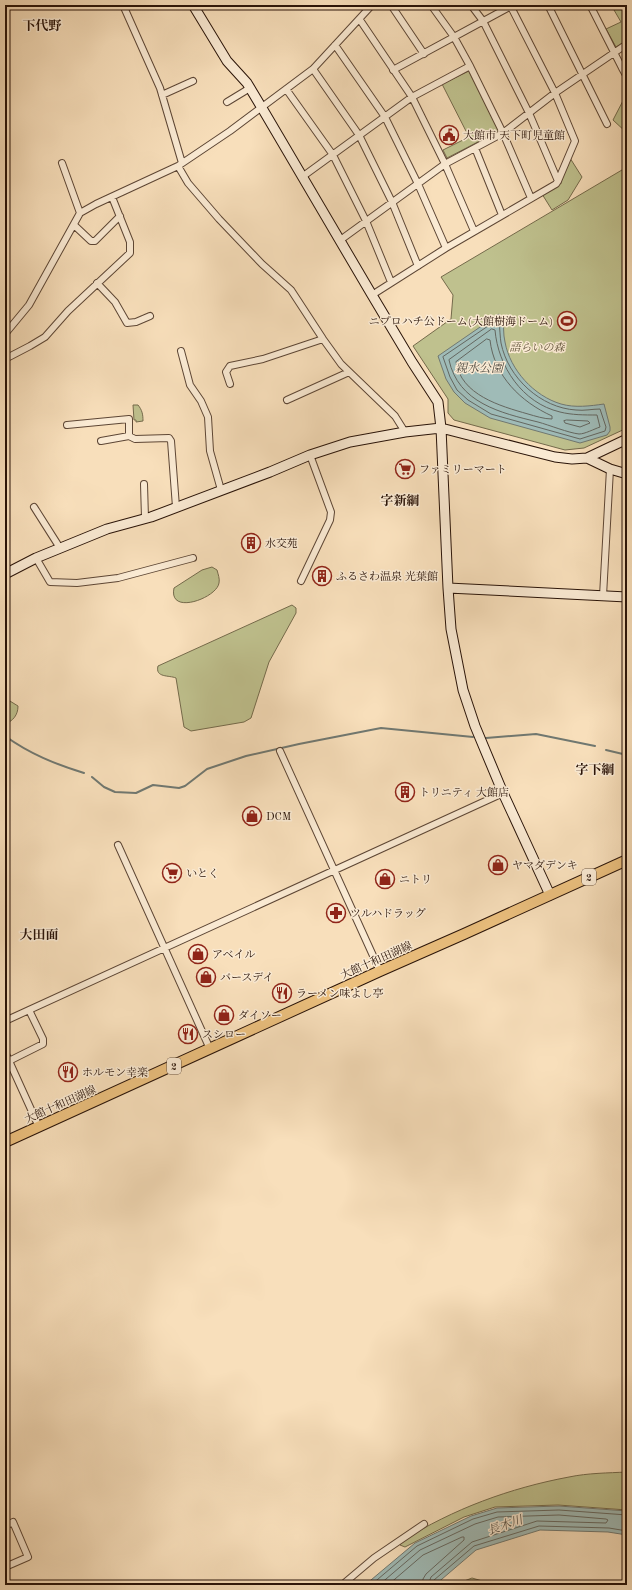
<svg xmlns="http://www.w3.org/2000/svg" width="632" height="1590" viewBox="0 0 632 1590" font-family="'Old Standard TT','Noto Serif JP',serif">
<rect width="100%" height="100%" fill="#f8dfbb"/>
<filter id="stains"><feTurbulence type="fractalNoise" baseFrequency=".005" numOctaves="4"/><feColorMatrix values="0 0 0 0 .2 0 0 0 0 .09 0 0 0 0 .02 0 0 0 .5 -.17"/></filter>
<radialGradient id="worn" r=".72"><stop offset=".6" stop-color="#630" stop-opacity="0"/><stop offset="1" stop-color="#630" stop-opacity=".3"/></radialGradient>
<path fill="#bfc18e" stroke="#746a4b" d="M623,5h4v35l-11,7 -10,-18 15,-7 -7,-12z
M469,71l30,60 -52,27 -4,-8 26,-13 -27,-53z
M627,93v40l-14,-13z
M570,158l12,19 -14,23 -16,10 -10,-16 16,-10z
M627,167v261l-43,20 -19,2 -111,-30 -6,-7v-14l-35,-53 38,-27 2,-24 -12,-18z
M133,405h5c4,5 5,9 5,16l-7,1v-2h-2z
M212,567l5,3c1,4 3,9 2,13 -2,15 -51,33 -45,5l28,-18z
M292,605l4,3v5l-27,49 -18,56 -7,4 -53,9 -7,-4 -8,-49c-7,-3 -21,0 -18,-12z
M5,698l13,8c0,9 -5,15 -13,18z
M627,1472v38l-69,-5 -63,2 -31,10 -59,30 -5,-2 2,-4c51,-32 108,-53 167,-64 19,-4 39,-4 58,-5z
M472,1578l24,7h-42z"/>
<path fill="#9fbbb7" stroke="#707871" d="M499,314l1,3 3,1c1,8 0,16 2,24 5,28 29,54 56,62 14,4 29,2 43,0l6,23v4l-3,4 -27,8 -90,-25 -25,-15 -11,-11 -8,-13 -8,-23z
M559,1506l68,5v24l-19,-3 -68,-2 -64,20 -41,35h-70l50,-42 56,-27 26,-8z"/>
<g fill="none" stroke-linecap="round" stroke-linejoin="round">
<path stroke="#646760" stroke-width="1" d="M496,321l3,1c1,7 1,15 2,21 7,35 40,65 75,67 8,1 16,-1 24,-1l6,18 -1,4 -25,8 -89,-25 -23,-14 -11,-10 -7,-13 -7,-20z
M492,329l3,1c3,36 27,73 65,82 12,3 24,3 37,3l3,12c-6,2 -15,7 -21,7 -10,-1 -30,-9 -41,-12 -37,-9 -80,-19 -89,-62z
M487,339l3,1c4,36 31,62 62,76v3c-8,0 -17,-3 -24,-5 -28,-8 -67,-19 -72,-52z
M567,420l21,1 2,2 -10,4 -15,-4 -1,-2z
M371,1585l46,-39 56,-27 24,-7 62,-2 68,5
M379,1585l41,-35 55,-26 23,-7 61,-2 47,4 2,1 -2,3 -69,-2 -65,21 -41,35 -3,8
M388,1585l35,-30 39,-18h2v3l-38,34 -3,5 -1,6
M433,1585l1,-5 40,-34 65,-20 70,2 18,3"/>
<path stroke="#707871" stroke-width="2" d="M5,736c25,18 50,28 79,37
M486,738l50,-4 59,12
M606,750l21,5
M92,777l12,10 11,5 21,1 17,-8 26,3 6,-2 22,-17 39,-13 53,-12 82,-16 92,9"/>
<defs>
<path id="street" d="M123,5l37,83 22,75
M391,5l33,49
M431,5l23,32 16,29 33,67 28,65
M471,5l12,16 46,92 29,68
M548,5l59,119
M590,5l32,63 5,-3
M360,20l52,77 33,67 29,67
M335,45l50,72 33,67 28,64
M622,68l5,9
M313,69l46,66 33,67 26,64
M393,70l120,-65
M286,89l47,66 33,66 25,61
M162,95l31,-14
M227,102l23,-14
M475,148l27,67
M62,163l18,50
M178,166l10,17 31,36 43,45 29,26 32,49 18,25 54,52 10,16
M302,177l110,-80 58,-31
M74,225l17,16h4l25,-25
M339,241l106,-77 58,-31 52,-40 72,-49
M97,283l18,19 12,21 9,-1 14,-6
M372,295l74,-47 110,-64 2,-3 17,-40 -20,-48 -45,-88
M5,334l24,-29 51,-92 16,-9 82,-38 52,-35 83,-62 59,-64
M181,351l9,34 11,16 7,16 2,34 11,39
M5,359l25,-13 15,-9 23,-26 62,-58v-11l-18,-45
M230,384l-4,-12 4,-6 33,-7 60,-20
M287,400l62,-28
M67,425l62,-6v17l-28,5
M129,436l6,3 34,-1 2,3 5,66
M144,484l1,34
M34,507l26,41
M36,558l14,24 27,1 41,-5 75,-20
M301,581l29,-61 1,-8 -21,-57
M603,596l7,-127
M280,751l100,220
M118,845l92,204
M5,1021l498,-228
M5,1052l34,75
M9,1061l34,-17v-5l-14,-29
M5,1526l8,-4 15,35 -23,10
M342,1585l32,-27 50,-34"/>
<path id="secondary" d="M193,5l34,56 20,22 15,25 110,187 40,67 26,40 3,26 7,160 3,41 12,61 12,36 28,67 47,102
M587,458l23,11 17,5
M5,574l31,-16 71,-29 44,-12 119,-45 40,-17 40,-13 55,-10 36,-4 114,29 17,2 15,-1 40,-19
M448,588l179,9"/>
<path id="primary" d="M5,1142l375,-171 84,-37 163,-74"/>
</defs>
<use href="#street" stroke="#5d4635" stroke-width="8"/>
<use href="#secondary" stroke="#291308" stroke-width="11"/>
<use href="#primary" stroke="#291308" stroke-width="12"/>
<use href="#street" stroke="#faead3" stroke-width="6"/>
<use href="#secondary" stroke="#faead3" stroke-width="9"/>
<use href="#primary" stroke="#ecc07e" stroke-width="10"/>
</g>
<defs>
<symbol id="civic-ring" viewBox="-11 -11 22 22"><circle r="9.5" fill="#faead3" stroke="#8f2418" stroke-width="1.5"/><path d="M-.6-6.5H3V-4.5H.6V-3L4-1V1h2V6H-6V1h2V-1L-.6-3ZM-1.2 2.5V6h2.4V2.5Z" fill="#8f2418"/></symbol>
<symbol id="stadium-ring" viewBox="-11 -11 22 22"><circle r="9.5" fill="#faead3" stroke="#8f2418" stroke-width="1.5"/><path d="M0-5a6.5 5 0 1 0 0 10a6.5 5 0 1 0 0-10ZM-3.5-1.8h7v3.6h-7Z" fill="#8f2418"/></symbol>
<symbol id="supermarket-ring" viewBox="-11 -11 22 22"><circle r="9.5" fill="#faead3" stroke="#8f2418" stroke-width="1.5"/><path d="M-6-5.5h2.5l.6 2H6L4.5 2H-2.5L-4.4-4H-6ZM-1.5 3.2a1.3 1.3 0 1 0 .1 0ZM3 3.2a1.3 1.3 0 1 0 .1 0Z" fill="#8f2418"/></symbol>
<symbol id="building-ring" viewBox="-11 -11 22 22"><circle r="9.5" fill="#faead3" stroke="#8f2418" stroke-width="1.5"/><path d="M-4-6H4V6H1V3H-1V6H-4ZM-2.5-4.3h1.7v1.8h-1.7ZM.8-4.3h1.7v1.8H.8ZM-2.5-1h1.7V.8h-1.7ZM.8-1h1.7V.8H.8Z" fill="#8f2418"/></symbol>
<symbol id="shop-ring" viewBox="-11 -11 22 22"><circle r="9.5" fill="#faead3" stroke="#8f2418" stroke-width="1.5"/><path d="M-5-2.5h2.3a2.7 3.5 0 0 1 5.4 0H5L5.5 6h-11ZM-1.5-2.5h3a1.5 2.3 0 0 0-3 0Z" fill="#8f2418"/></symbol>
<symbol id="pharmacy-ring" viewBox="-11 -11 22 22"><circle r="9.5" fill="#faead3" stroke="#8f2418" stroke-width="1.5"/><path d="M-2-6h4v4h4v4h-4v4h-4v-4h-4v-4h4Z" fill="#8f2418"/></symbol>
<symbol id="restaurant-ring" viewBox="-11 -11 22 22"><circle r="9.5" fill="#faead3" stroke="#8f2418" stroke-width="1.5"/><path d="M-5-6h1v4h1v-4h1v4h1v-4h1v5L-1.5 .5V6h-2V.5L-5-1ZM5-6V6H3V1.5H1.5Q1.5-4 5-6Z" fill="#8f2418"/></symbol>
</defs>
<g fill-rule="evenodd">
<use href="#civic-ring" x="438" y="124" width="22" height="22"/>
<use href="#stadium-ring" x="556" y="310" width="22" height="22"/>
<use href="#supermarket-ring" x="394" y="458" width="22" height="22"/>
<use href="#building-ring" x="240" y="532" width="22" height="22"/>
<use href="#building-ring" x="311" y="565" width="22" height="22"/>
<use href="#building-ring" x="394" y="781" width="22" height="22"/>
<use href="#shop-ring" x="241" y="805" width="22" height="22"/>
<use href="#shop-ring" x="487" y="854" width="22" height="22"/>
<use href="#supermarket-ring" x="161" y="862" width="22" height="22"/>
<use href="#shop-ring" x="374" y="868" width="22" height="22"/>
<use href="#pharmacy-ring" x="325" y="902" width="22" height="22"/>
<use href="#shop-ring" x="187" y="943" width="22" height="22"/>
<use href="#shop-ring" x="195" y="966" width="22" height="22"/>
<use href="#restaurant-ring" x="271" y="982" width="22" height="22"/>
<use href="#shop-ring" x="213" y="1004" width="22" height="22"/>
<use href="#restaurant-ring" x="177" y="1023" width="22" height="22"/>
<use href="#restaurant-ring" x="57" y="1061" width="22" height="22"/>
</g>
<g text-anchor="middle" stroke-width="3" stroke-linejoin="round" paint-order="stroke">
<g fill="#faead3" stroke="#685445" stroke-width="1">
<rect x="582" y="869" width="14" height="16" rx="3"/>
<rect x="167" y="1058" width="14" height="16" rx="3"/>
</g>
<g font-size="10" font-weight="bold" fill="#291308">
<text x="589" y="881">2</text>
<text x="174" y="1070">2</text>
</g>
<g font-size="11" fill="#291308" stroke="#faead3" text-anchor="start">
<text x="463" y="139">大館市 天下町児童館</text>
<text x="553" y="325" text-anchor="end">ニプロハチ公ドーム(大館樹海ドーム)</text>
<text x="419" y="473">ファミリーマート</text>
<text x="265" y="547">水交苑</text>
<text x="336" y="580">ふるさわ温泉 光葉館</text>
<text x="419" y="796">トリニティ 大館店</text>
<text x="266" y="820">DCM</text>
<text x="512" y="869">ヤマダデンキ</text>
<text x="186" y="877">いとく</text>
<text x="399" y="883">ニトリ</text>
<text x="350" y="917">ツルハドラッグ</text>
<text x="212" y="958">アベイル</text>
<text x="220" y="981">バースデイ</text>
<text x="296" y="997">ラーメン味よし亭</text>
<text x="238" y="1019">ダイソー</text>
<text x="202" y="1038">スシロー</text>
<text x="82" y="1076">ホルモン幸楽</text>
</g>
<g font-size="11" font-style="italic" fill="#5e5037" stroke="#faead3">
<text x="537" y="351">語らいの森</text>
</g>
<g font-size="11" fill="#291308" stroke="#faead3">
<text transform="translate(376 960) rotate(-24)" y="4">大館十和田湖線</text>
<text transform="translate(60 1104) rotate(-24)" y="4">大館十和田湖線</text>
</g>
<g font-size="12" font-style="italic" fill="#524e45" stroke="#faead3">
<text x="479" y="372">親水公園</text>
<text transform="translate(505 1525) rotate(-19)" y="4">長木川</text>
</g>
<g font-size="13" font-weight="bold" fill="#291308" stroke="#faead3">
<text x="42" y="30">下代野</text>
<text x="400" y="505">字新綱</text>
<text x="595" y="774">字下綱</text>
<text x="39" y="939">大田面</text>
</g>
</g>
<rect width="632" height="1590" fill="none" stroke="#f8dfbb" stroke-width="20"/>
<rect x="6" y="6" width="620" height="1578" fill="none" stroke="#291308" stroke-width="2"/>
<rect x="10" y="10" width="612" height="1570" fill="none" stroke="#291308"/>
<rect width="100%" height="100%" filter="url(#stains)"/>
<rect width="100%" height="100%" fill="url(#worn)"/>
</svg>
